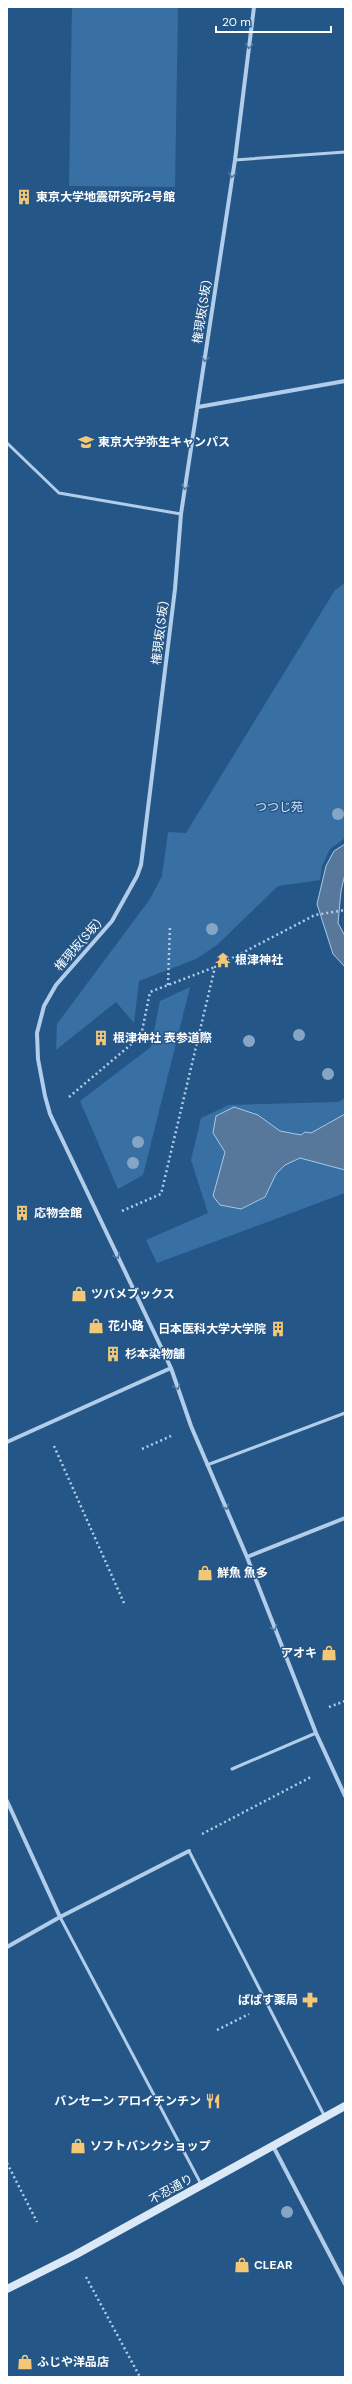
<svg xmlns="http://www.w3.org/2000/svg" width="352" height="2384" viewBox="0 0 352 2384" font-family="'DM Sans','Noto Sans JP',sans-serif">
<rect width="100%" height="100%" fill="#255688"/>
<path fill="#3970a4" d="M72,7h106l-3,180 -106,-1z
M345,583v255l-15,11 -8,17 -2,14 -42,6 -61,59 -21,14 -57,22 -5,42 -18,-21 -60,48 1,-26 93,-125 12,-23 6,-44 18,1 149,-243z
M190,987l-47,188 -25,14 -38,-88 71,-54 9,-46z
M345,1098v95l-188,70 -11,-23 62,-27 -17,-53 10,-42 28,-13 109,-3z"/>
<path fill="#57789b" stroke="#a5c9ea" d="M345,844v30l-4,17 -3,32 7,13v31l-12,-13 -16,-50 9,-38 8,-15z
M234,1107l24,8 22,16 21,4 4,-3 6,1 34,-19v56l-45,-12 -15,7 -9,9 -11,23 -24,12 -21,-4 -7,-9 12,-44 -12,-19 3,-17z"/>
<g fill="none" stroke-linecap="round" stroke-linejoin="round">
<path stroke="#b1cde9" stroke-width="2.5" stroke-dasharray="2 3" stroke-linecap="butt" d="M168,985l2,-60
M69,1097l72,-61 9,-44 65,-25
M122,1211l39,-17 54,-227 100,-52 30,-5
M54,1446l70,157
M142,1449l29,-13
M329,1707l16,-6
M202,1834l109,-57
M217,2030l32,-16
M7,2163l30,59
M86,2277l54,100"/>
<path stroke="#b1cde9" stroke-width="3" d="M235,160l110,-8
M7,443l52,50 122,21
M207,1465l138,-52
M232,1769l84,-36
M189,1851l136,266
M60,1917l141,267"/>
<path stroke="#b1cde9" stroke-width="4" d="M254,7l-19,153 -54,354 -6,75 -34,276 -4,11 -25,45 -56,64 -12,21 -7,27 1,26 7,37 5,18 121,254 20,58 56,131 69,176 29,63
M198,407l147,-26
M7,1442l164,-74
M247,1557l98,-39
M7,1801l53,116
M7,1947l53,-30 129,-66
M273,2146l72,138"/>
<path stroke="#dbe9f7" stroke-width="8" d="M7,2289l68,-34 270,-149"/>
</g>
<g fill="#86a5c5">
<circle cx="338" cy="814" r="6"/>
<circle cx="212" cy="929" r="6"/>
<circle cx="299" cy="1035" r="6"/>
<circle cx="249" cy="1041" r="6"/>
<circle cx="328" cy="1074" r="6"/>
<circle cx="138" cy="1142" r="6"/>
<circle cx="133" cy="1163" r="6"/>
<circle cx="287" cy="2212" r="6"/>
</g>
<defs><path id="oneway-chevron" d="M-2-3.5L2.5 0L-2 3.5" fill="none" stroke-width="1.6" stroke-linecap="round" stroke-linejoin="round"/></defs>
<g stroke="#4f7aa5">
<use href="#oneway-chevron" transform="translate(249 46) rotate(97)"/>
<use href="#oneway-chevron" transform="translate(232 175) rotate(99)"/>
<use href="#oneway-chevron" transform="translate(205 359) rotate(99)"/>
<use href="#oneway-chevron" transform="translate(185 487) rotate(99)"/>
<use href="#oneway-chevron" transform="translate(117 1256) rotate(64)"/>
<use href="#oneway-chevron" transform="translate(177 1387) rotate(71)"/>
<use href="#oneway-chevron" transform="translate(226 1507) rotate(67)"/>
<use href="#oneway-chevron" transform="translate(274 1628) rotate(69)"/>
</g>
<defs>
<symbol id="building-bare" viewBox="-9 -9 18 18"><path d="M-4-6H4V6H1V3H-1V6H-4ZM-2.5-4.3h1.7v1.8h-1.7ZM.8-4.3h1.7v1.8H.8ZM-2.5-1h1.7V.8h-1.7ZM.8-1h1.7V.8H.8Z" fill="#f3c775" stroke="#255688" stroke-width="2.5" paint-order="stroke"/></symbol>
<symbol id="university-bare" viewBox="-9 -9 18 18"><path d="M0-5L7-2L0 1L-7-2ZM-4 1L0 2.5L4 1V4Q0 6-4 4Z" fill="#f3c775" stroke="#255688" stroke-width="2.5" paint-order="stroke"/></symbol>
<symbol id="temple-bare" viewBox="-9 -9 18 18"><path d="M0-6L5-2H3V0L6.5 2.5H4V6H1.5V3h-3V6H-4V2.5H-6.5L-3 0V-2H-5Z" fill="#f3c775" stroke="#255688" stroke-width="2.5" paint-order="stroke"/></symbol>
<symbol id="shop-bare" viewBox="-9 -9 18 18"><path d="M-5-2.5h2.3a2.7 3.5 0 0 1 5.4 0H5L5.5 6h-11ZM-1.5-2.5h3a1.5 2.3 0 0 0-3 0Z" fill="#f3c775" stroke="#255688" stroke-width="2.5" paint-order="stroke"/></symbol>
<symbol id="pharmacy-bare" viewBox="-9 -9 18 18"><path d="M-2-6h4v4h4v4h-4v4h-4v-4h-4v-4h4Z" fill="#f3c775" stroke="#255688" stroke-width="2.5" paint-order="stroke"/></symbol>
<symbol id="restaurant-bare" viewBox="-9 -9 18 18"><path d="M-5-6h1v4h1v-4h1v4h1v-4h1v5L-1.5 .5V6h-2V.5L-5-1ZM5-6V6H3V1.5H1.5Q1.5-4 5-6Z" fill="#f3c775" stroke="#255688" stroke-width="2.5" paint-order="stroke"/></symbol>
</defs>
<g fill-rule="evenodd">
<use href="#building-bare" x="13" y="186" width="22" height="22"/>
<use href="#university-bare" x="75" y="431" width="22" height="22"/>
<use href="#temple-bare" x="212" y="949" width="22" height="22"/>
<use href="#building-bare" x="90" y="1027" width="22" height="22"/>
<use href="#building-bare" x="11" y="1202" width="22" height="22"/>
<use href="#shop-bare" x="68" y="1283" width="22" height="22"/>
<use href="#shop-bare" x="85" y="1315" width="22" height="22"/>
<use href="#building-bare" x="267" y="1318" width="22" height="22"/>
<use href="#building-bare" x="102" y="1343" width="22" height="22"/>
<use href="#shop-bare" x="194" y="1562" width="22" height="22"/>
<use href="#shop-bare" x="318" y="1642" width="22" height="22"/>
<use href="#pharmacy-bare" x="299" y="1989" width="22" height="22"/>
<use href="#restaurant-bare" x="202" y="2090" width="22" height="22"/>
<use href="#shop-bare" x="67" y="2135" width="22" height="22"/>
<use href="#shop-bare" x="231" y="2254" width="22" height="22"/>
<use href="#shop-bare" x="14" y="2351" width="22" height="22"/>
</g>
<g text-anchor="middle" stroke-width="3" stroke-linejoin="round" paint-order="stroke">
<g font-size="12" font-weight="bold" fill="#fff" stroke="#255688" text-anchor="start">
<text x="36" y="201">東京大学地震研究所2号館</text>
<text x="98" y="446">東京大学弥生キャンパス</text>
<text x="235" y="964">根津神社</text>
<text x="113" y="1042">根津神社 表参道際</text>
<text x="34" y="1217">応物会館</text>
<text x="91" y="1298">ツバメブックス</text>
<text x="108" y="1330">花小路</text>
<text x="266" y="1333" text-anchor="end">日本医科大学大学院</text>
<text x="125" y="1358">杉本染物舗</text>
<text x="217" y="1577">鮮魚 魚多</text>
<text x="317" y="1657" text-anchor="end">アオキ</text>
<text x="298" y="2004" text-anchor="end">ぱぱす薬局</text>
<text x="201" y="2105" text-anchor="end">バンセーン アロイチンチン</text>
<text x="90" y="2150">ソフトバンクショップ</text>
<text x="254" y="2269">CLEAR</text>
<text x="37" y="2366">ふじや洋品店</text>
</g>
<g font-size="12" fill="#fff" stroke="#255688">
<text transform="translate(202 312) rotate(-81)" y="4">権現坂(S坂)</text>
<text transform="translate(160 633) rotate(-83)" y="4">権現坂(S坂)</text>
<text transform="translate(78 945) rotate(-49)" y="4">権現坂(S坂)</text>
<text transform="translate(171 2189) rotate(-29)" y="4">不忍通り</text>
</g>
<g font-size="12" fill="#d5e6f7" stroke="#255688">
<text x="279" y="811">つつじ苑</text>
</g>
</g>
<rect width="352" height="2384" fill="none" stroke="#ffffff" stroke-width="16"/>
<path d="M216 26v6h115v-6" fill="none" stroke="#ffffff" stroke-width="2"/>
<text x="222" y="26" font-size="12" fill="#ffffff" stroke="#255688" stroke-width="3" paint-order="stroke">20 m</text>
</svg>
